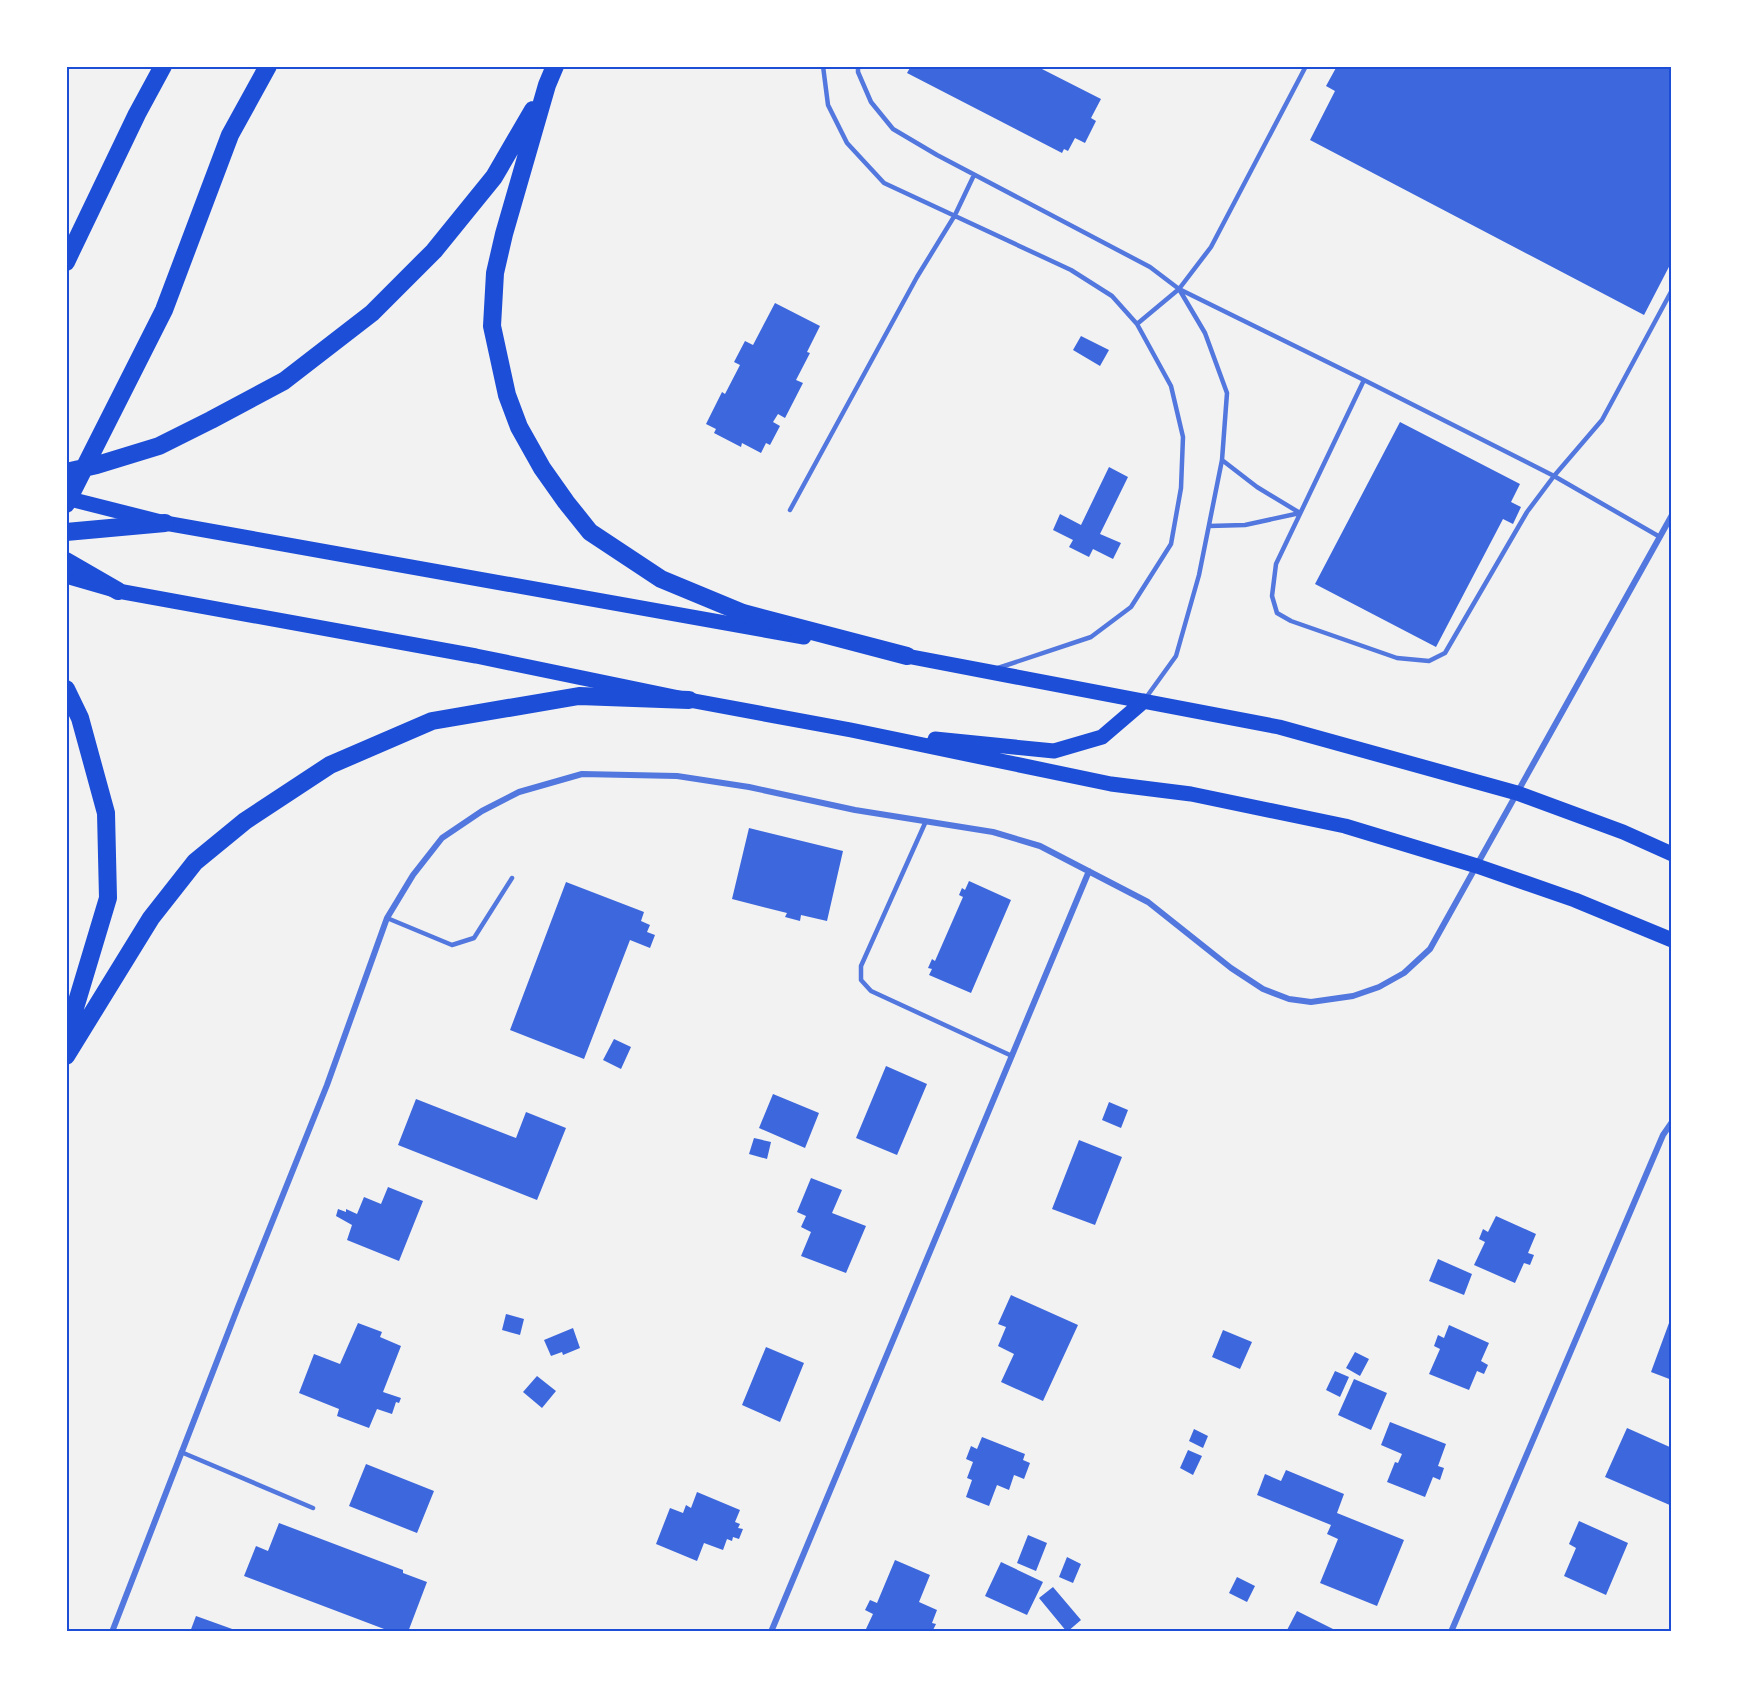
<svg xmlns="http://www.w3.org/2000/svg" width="1738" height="1698" viewBox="0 0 1738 1698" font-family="Ubuntu,sans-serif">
<rect width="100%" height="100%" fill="#f2f2f2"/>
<path fill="#3d67dc" d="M911,66h130l-1,2 61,31 -10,19 5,3 -11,22 -10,-5 -7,13 -4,-2 -2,4 -155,-80z
M1337,66h335v195l-28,54 -334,-175 25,-49 -9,-5z
M775,303l45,23 -13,26 3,1 -14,27 7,3 -18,35 -7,-4 -5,8 7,4 -10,19 -4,-2 -5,10 -19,-10 -1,4 -27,-14 2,-4 -10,-5 16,-32 3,2 15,-29 -6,-3 11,-21 8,4z
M1081,336l28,14 -9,16 -27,-16z
M1400,422l120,62 -9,18 10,5 -8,17 -10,-5 -67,128 -121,-63z
M1109,467l19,10 -28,57 21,9 -8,16 -20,-10 -4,8 -20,-10 4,-7 -20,-10 7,-16 21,11z
M749,828l94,23 -16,70 -26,-6 -1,6 -15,-4 2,-4 -55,-14z
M969,881l42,19 -40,93 -42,-18 3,-6 -4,-1 4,-9 3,2 28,-64 -4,-2 3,-7 3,2z
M566,882l78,30 -3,9 9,4 -3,7 8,3 -5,13 -20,-8 -46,119 -74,-29z
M614,1039l17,8 -10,22 -18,-9z
M886,1066l41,18 -30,71 -41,-17z
M773,1094l46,19 -14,35 -46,-20z
M416,1099l100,39 10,-26 40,16 -29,72 -139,-55z
M1109,1102l19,8 -7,18 -19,-8z
M754,1138l17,4 -4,17 -18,-5z
M1079,1140l43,17 -27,68 -43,-16z
M811,1178l31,12 -10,23 34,13 -20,47 -45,-17 10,-24 -10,-5 5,-11 -9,-4z
M388,1187l35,14 -24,60 -52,-21 5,-15 -16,-9 2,-7 8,3v-3l11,5 7,-17 17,7z
M1496,1216l40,18 -8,19 6,2 -4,10 -6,-2 -9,20 -41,-18 11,-23 -6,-3 4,-10 5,3z
M1438,1259l34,15 -8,21 -35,-14z
M1011,1295l67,30 -35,76 -42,-19 13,-28 -16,-8 8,-19 -8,-3z
M506,1314l18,5 -4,16 -18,-5z
M358,1323l24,9 -2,5 21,9 -18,46 18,6 -2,5 -3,-1 -4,12 -15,-5 -8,19 -32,-12 2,-7 -40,-16 15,-39 26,10z
M1669,1323l3,2v55l-21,-8z
M1449,1325l40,18 -8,18 7,4 -4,9 -7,-3 -8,19 -40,-16 11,-25 -6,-3 4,-11 6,3z
M573,1328l7,20 -17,7 -1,-3 -11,4 -7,-16z
M1223,1330l29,12 -12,27 -28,-12z
M766,1347l38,16 -24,59 -38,-17z
M1355,1352l14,7 -9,17 -14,-8z
M1335,1371l14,6 -9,20 -14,-7z
M537,1376l19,15 -14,17 -19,-16z
M1354,1379l33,14 -16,37 -33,-15z
M1390,1422l56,22 -8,22 6,2 -4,12 -7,-3 -8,20 -38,-15 8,-20 3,1 4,-9 -21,-9z
M1627,1428l45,20v58l-67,-29z
M1194,1429l14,7 -5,12 -14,-7z
M982,1437l43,17 -2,6 7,3 -6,16 -10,-4 -5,15 -12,-5 -8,21 -23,-9 6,-17 -5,-2 6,-16 -7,-3 5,-13 6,3z
M1188,1450l14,6 -9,19 -13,-7z
M366,1464l68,27 -17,42 -68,-27z
M1286,1470l58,24 -7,19 67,27 -27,66 -57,-23 18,-44 -11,-5 4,-9 -74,-30 8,-21 16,7z
M697,1492l43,18 -5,12 5,2 -2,4 5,1 -4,10 -6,-2 -1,4 -5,-2 -4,11 -19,-7 -7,18 -41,-17 14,-36 13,5 3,-8 5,3z
M1579,1521l49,22 -22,52 -42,-19 12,-28 -7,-4z
M279,1523l124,47v3l24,9 -19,50h-16l-148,-56 12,-30 12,5z
M1028,1535l19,8 -11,28 -19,-8z
M1067,1557l14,7 -8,19 -14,-6z
M895,1560l35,15 -11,27 18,8 -5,13 4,1 -4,8h-59l-7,-3 7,-15 -8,-4 5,-10 7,3z
M1001,1562l42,20 -16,33 -42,-19z
M1237,1577l18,9 -8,16 -18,-9z
M1053,1587l28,33 -14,12 -28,-34z
M1297,1611l42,21h-53z
M196,1616l39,14 -1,2h-44z"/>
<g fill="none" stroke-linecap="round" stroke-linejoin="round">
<path stroke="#5277de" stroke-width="4.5" d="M823,66l5,39 19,38 37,40 187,87 41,26 25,28 34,62 12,51 -2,51 -10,56 -40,63 -40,30 -93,31
M858,66v6l13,30 22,27 44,26 213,112 29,22 26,44 22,60 -5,67 -23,115 -23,81 -31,43
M1179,289l185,91 190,96 106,61
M1137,324l42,-35 32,-42 95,-181
M1364,380l-88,184 -4,32 5,17 14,8 106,37 32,3 16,-8 82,-141 27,-36 48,-56 70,-130
M1222,460l35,27 43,26
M790,510l127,-233 38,-62 19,-40
M1209,526l36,-1 55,-12
M926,821l-65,145v14l10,11 141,65
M387,918l65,27 22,-7 38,-60
M181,1452l132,56"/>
<path stroke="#5277de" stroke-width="6" d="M112,1632l126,-325 89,-222 60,-167 26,-43 29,-37 40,-27 37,-19 63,-18 95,2 72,11 106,23 138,22 47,14 108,56 83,66 32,21 26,10 22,3 42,-6 26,-9 25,-14 26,-24 242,-434
M771,1632l318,-761
M1451,1632l212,-497 9,-13"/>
<path stroke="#1d4ed8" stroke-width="15" d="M66,498l99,25 639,114
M66,576l52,15 358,65 213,44 162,30 260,54 80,10 154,32 132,40 98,34 97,40
M896,654l383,73 238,66 106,39 49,22
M935,739l119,12 48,-14 42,-36"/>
<path stroke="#1d4ed8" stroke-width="18" d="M555,66l-8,19 -43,149 -9,39 -3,53 15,69 12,32 23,41 24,34 24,30 71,47 82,34 164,43
M66,262l71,-148 26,-48
M66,472l31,-7 62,-19 52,-26 73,-39 88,-68 62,-62 60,-74 39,-67
M66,504l98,-194 66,-175 38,-69
M66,532l99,-9
M66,561l52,30
M66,689l14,29 26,95 2,85 -42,140
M66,1056l85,-138 44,-56 50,-41 85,-56 102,-44 147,-25 110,4"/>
</g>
<rect width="1738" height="1698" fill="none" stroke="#ffffff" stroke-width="135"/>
<rect x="68" y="68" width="1602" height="1562" fill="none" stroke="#1d4ed8" stroke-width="2"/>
</svg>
